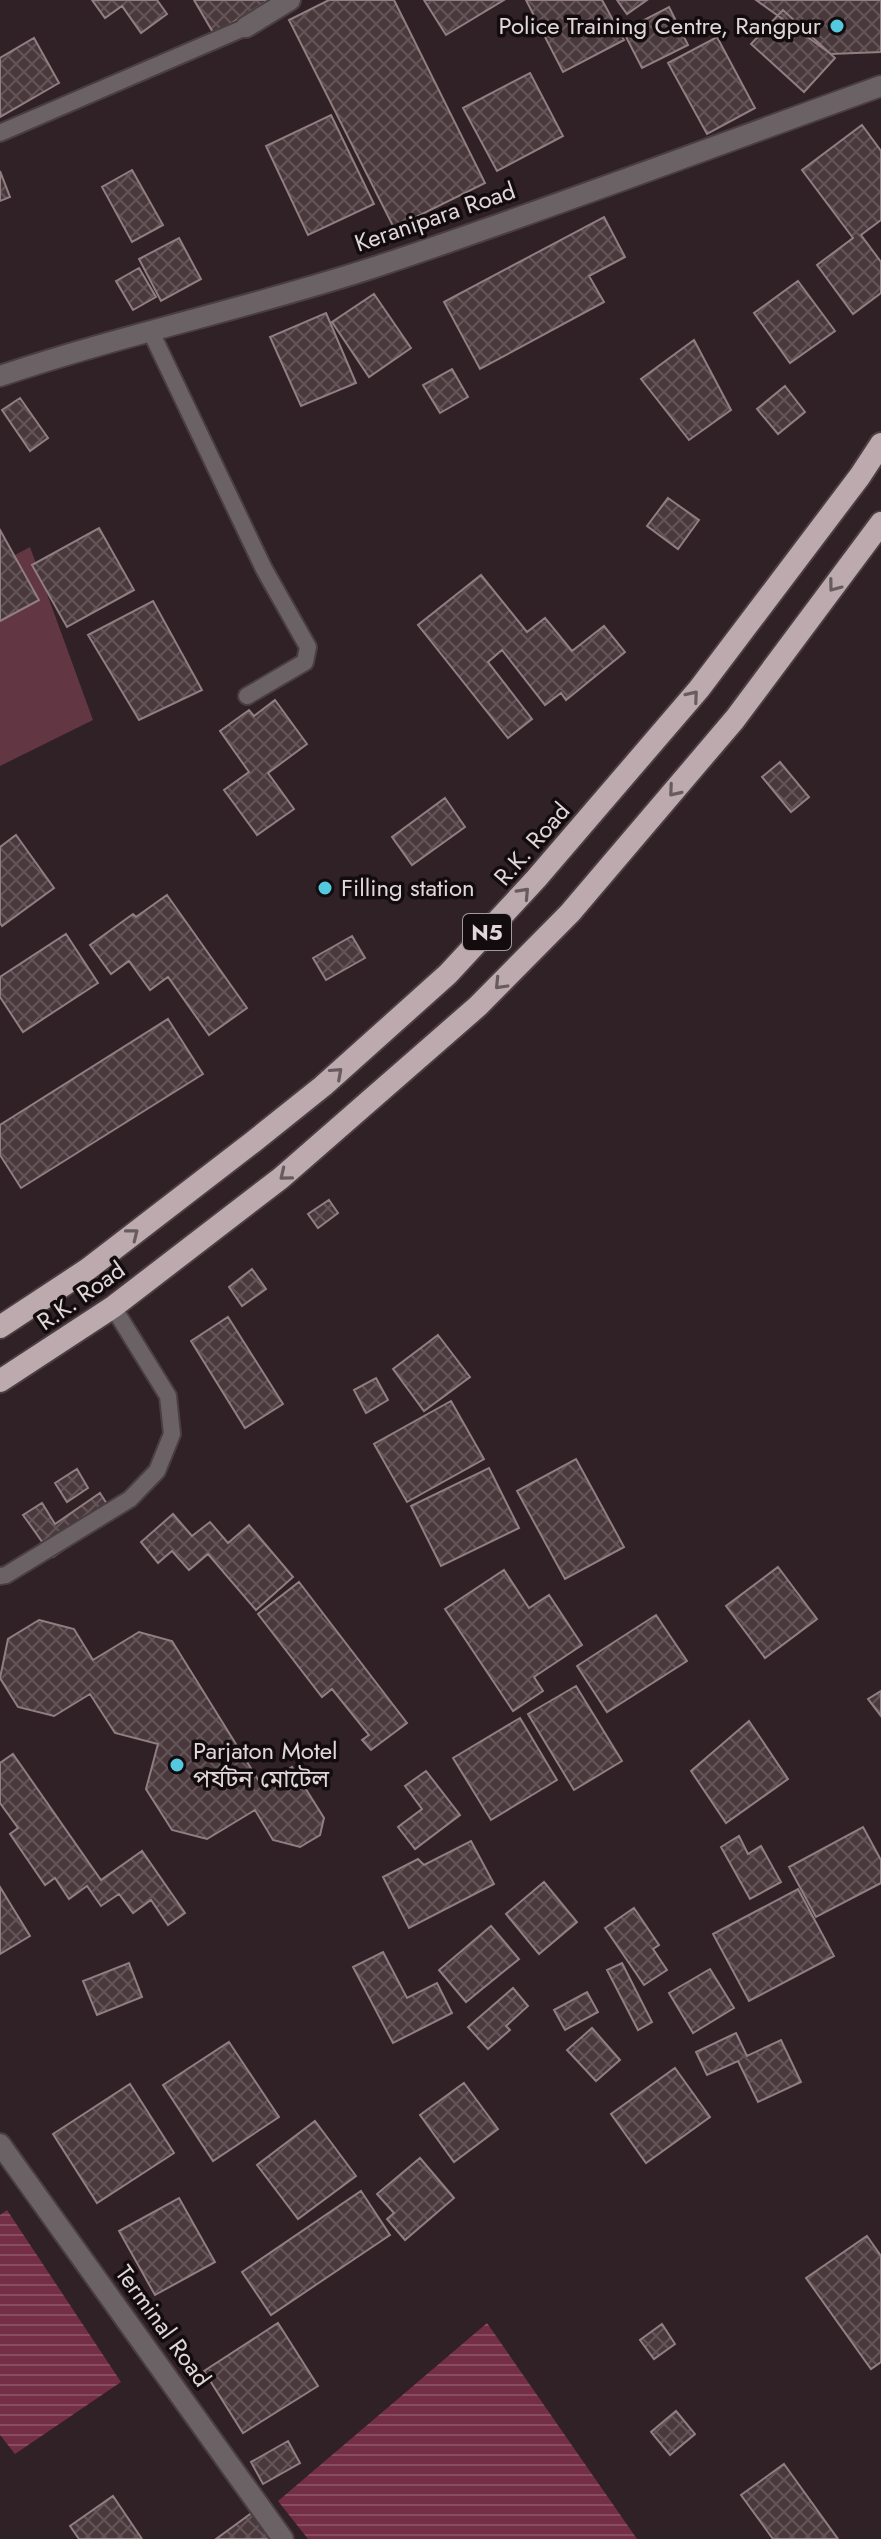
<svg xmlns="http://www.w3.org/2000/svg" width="881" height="2539" viewBox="0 0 881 2539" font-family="Jost,'Noto Sans Bengali',sans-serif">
<defs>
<pattern id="water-rules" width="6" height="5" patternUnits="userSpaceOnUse" patternTransform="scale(2)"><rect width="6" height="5" fill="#742e46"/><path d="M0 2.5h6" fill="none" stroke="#884c60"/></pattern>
<pattern id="building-cross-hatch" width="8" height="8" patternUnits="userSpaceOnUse" patternTransform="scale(2)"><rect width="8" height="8" fill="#49393d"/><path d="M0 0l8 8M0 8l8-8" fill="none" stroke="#635558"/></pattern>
</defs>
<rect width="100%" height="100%" fill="#2f2125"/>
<path fill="#633644" d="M30,547l63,173 -93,46v-203z"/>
<path fill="url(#water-rules)" d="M7,2210l114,172 -106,72 -15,-19v-220z
M487,2323l150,216h-329l-30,-38z"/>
<path fill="url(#building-cross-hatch)" stroke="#907e82" stroke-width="2" d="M92,0h65l10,14 -26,19 -19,-27 -17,12z
M194,0h75l-55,34z
M329,0h65l91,183 -91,45 -105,-208z
M424,0h80l-58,35z
M526,0h76l22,40 -61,32z
M617,0h30l-20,14z
M756,0h125v52l-50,2z
M669,7l19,38 -46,23 -19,-37z
M783,10l52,48 -31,34 -53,-48z
M717,37l38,71 -48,26 -39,-71z
M34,38l25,45 -59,34v-59z
M530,73l33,63 -66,35 -34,-63z
M331,115l43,89 -66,31 -42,-89z
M862,125l19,26v69l-20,15 20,27v31l-28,21 -36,-49 36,-27 -51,-68z
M132,170l31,55 -31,17 -30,-55z
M0,171l10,26 -10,4z
M604,217l21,40 -36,19 15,26 -124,67 -36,-67z
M179,238l22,41 -40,22 -22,-42z
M139,268l17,29 -23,13 -17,-29z
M798,281l37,50 -45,32 -36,-50z
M374,294l37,54 -42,29 -37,-55z
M326,313l30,70 -55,23 -31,-69z
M694,340l37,70 -42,30 -48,-61z
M452,369l16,28 -28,16 -17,-28z
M785,386l20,26 -27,22 -21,-25z
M20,398l28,40 -18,13 -28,-41z
M668,498l31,22 -21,29 -31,-23z
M99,528l35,62 -67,37 -35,-62z
M0,530l39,70 -39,21z
M481,575l46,57 18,-14 27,33 32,-25 21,26 -59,48 -5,-7 -16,12 -43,-55 -14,12 44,57 -24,19 -90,-113z
M153,601l49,89 -63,30 -51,-85z
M275,700l32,44 -39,29 26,36 -37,26 -33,-45 25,-18 -29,-41 29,-21 5,6z
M780,762l29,35 -18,15 -29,-35z
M445,798l20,29 -53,38 -20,-28z
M16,835l38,53 -52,38 -2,-3v-76z
M167,895l80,113 -38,27 -41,-58 -18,13 -21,-29 -18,13 -21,-29 43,-31 3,3z
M66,934l32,49 -75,49 -23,-35v-20z
M352,936l13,22 -39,22 -13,-22z
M168,1019l35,55 -182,114 -21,-33v-30z
M329,1200l9,13 -20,15 -10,-14z
M252,1269l14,20 -24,17 -13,-19z
M228,1317l55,87 -38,24 -54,-87z
M438,1335l32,42 -46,34 -31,-42z
M376,1378l12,22 -22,13 -12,-23z
M451,1401l33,58 -77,43 -33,-58z
M576,1459l48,88 -59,32 -48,-88z
M489,1468l30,60 -78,38 -30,-60z
M77,1469l11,19 -21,14 -12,-19z
M100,1493l14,22 -61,42 -30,-42 19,-12 13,21z
M173,1514l19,22 18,-14 18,21 21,-18 44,52 -37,33 -48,-56 -19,16 -17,-19 -14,12 -17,-21z
M778,1567l39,52 -52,39 -39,-52z
M504,1570l25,38 20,-13 33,50 -48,32 9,14 -30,20 -68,-102z
M299,1582l108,141 -36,27 -9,-10 7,-5 -37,-46 -10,8 -64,-83z
M656,1615l31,46 -80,51 -30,-46z
M39,1620l35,9 19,31 46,-28 33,9 90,145 30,-19 32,51 -4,17 -20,12 -27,-7 -18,-30 -48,29 -35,-9 -26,-41 12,-45 -43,-11 -25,-39 -36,22 -36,-9 -18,-29 8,-39z
M576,1686l46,75 -48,29 -46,-76z
M881,1691v25l-13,-17z
M520,1718l37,62 -66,40 -38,-62z
M749,1721l39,58 -62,44 -35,-52z
M13,1754l88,126 41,-29 43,62 -17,12 -17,-25 -18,13 -14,-19 -18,12 -14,-20 -18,13 -14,-21 -10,7 -35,-51 8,-6 -18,-25v-40z
M426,1771l34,44 -45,34 -17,-22 24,-18 -17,-23z
M863,1827l18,33v23l-65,34 -27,-50z
M739,1836l9,18 13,-8 20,36 -31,17 -29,-52z
M471,1841l23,43 -85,44 -26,-51 35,-18 6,6z
M544,1882l33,40 -38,32 -33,-40z
M0,1887l30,49 -30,18z
M798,1889l36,67 -85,45 -36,-67z
M634,1908l25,37 -6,4 14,21 -23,15 -39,-57z
M491,1926l28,33 -53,43 -27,-32z
M383,1952l24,46 30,-15 15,30 -59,30 -40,-76z
M129,1963l13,34 -45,18 -14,-34z
M622,1963l30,59 -14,8 -31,-60z
M710,1969l24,39 -41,25 -24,-40z
M513,1988l15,18 -22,20 4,4 -22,19 -20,-22z
M587,1992l11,20 -33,18 -11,-20z
M592,2028l28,32 -24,21 -29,-31z
M736,2033l11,23 34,-16 20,42 -43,20 -20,-41 -31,14 -11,-23z
M229,2042l50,75 -66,44 -50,-76z
M675,2068l35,49 -64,46 -35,-49z
M464,2083l34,46 -44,33 -34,-47z
M130,2084l44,69 -77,50 -44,-69z
M315,2121l41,55 -58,43 -41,-54z
M420,2158l34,40 -49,42 -18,-21 7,-6 -17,-19z
M361,2191l29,44 -119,80 -29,-43z
M179,2198l36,64 -60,33 -36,-64z
M867,2236l14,20v106l-10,7 -65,-91z
M278,2323l40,63 -75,47 -39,-62z
M662,2324l13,20 -21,15 -14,-19z
M676,2411l19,23 -25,21 -19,-23z
M288,2441l12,22 -37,21 -12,-22z
M784,2464l54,75h-65l-32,-44z
M113,2496l29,43h-63l-9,-13z
M253,2512l19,27h-56z"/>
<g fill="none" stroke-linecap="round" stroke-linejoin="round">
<defs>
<path id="service" d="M0,133l246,-106
M151,332l113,237 44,78 -3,15 -58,34
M0,1576l6,-1 124,-76 27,-28 15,-37 -4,-38 -55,-89"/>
<path id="minor" d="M246,27l44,-27
M0,376c124,-42 254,-69 378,-110 169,-56 336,-120 503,-180
M0,2144l283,395"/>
<path id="trunk" d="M0,1327l88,-58 165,-127 70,-56 125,-112 88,-95 163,-190 161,-213 21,-32
M0,1381l113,-74 168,-129 197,-172 92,-93 165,-194 146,-196"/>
</defs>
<use href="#service" stroke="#4b3e42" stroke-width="20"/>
<use href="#minor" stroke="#4b3e42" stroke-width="24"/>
<use href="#trunk" stroke="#4b3e42" stroke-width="26"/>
<use href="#service" stroke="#6a6264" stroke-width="16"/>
<use href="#minor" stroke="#6a6264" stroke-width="20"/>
<use href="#trunk" stroke="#bcaaae" stroke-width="22"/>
</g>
<defs><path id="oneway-chevron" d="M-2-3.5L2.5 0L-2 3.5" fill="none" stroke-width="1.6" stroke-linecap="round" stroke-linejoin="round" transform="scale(2)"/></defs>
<g stroke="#685b5e">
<use href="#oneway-chevron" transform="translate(834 586) rotate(127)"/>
<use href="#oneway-chevron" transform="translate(693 696) rotate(-50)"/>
<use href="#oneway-chevron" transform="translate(674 791) rotate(130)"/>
<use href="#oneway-chevron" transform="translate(524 893) rotate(-47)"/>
<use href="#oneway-chevron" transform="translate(500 984) rotate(134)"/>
<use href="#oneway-chevron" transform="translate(337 1073) rotate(-42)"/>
<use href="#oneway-chevron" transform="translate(285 1175) rotate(141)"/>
<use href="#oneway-chevron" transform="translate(133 1234) rotate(-38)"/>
</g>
<g fill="#55cadf" stroke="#130c0e" stroke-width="3">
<circle cx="837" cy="26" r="8"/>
<circle cx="325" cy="888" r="8"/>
<circle cx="177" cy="1765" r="8"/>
</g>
<g text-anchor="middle" stroke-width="7" stroke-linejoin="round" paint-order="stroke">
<rect fill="#130c0e" stroke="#a39a9c" stroke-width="2" x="463" y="914" width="48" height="36" rx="6"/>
<g font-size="22" font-weight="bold" fill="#e1d7d9">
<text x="487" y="940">N5</text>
</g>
<g font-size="24" fill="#e1d7d9" stroke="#130c0e" text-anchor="start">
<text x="821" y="34" text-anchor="end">Police Training Centre, Rangpur</text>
<text x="341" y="896">Filling station</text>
<text x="193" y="1759">Parjaton Motel<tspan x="193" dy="28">পর্যটন মোটেল</tspan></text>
</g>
<g font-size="24" fill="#e1d7d9" stroke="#130c0e">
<text transform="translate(435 217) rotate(-19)" y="8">Keranipara Road</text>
<text transform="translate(532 844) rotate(-49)" y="8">R.K. Road</text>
<text transform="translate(81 1296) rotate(-35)" y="8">R.K. Road</text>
<text transform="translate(163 2326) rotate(54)" y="8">Terminal Road</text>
</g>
</g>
</svg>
